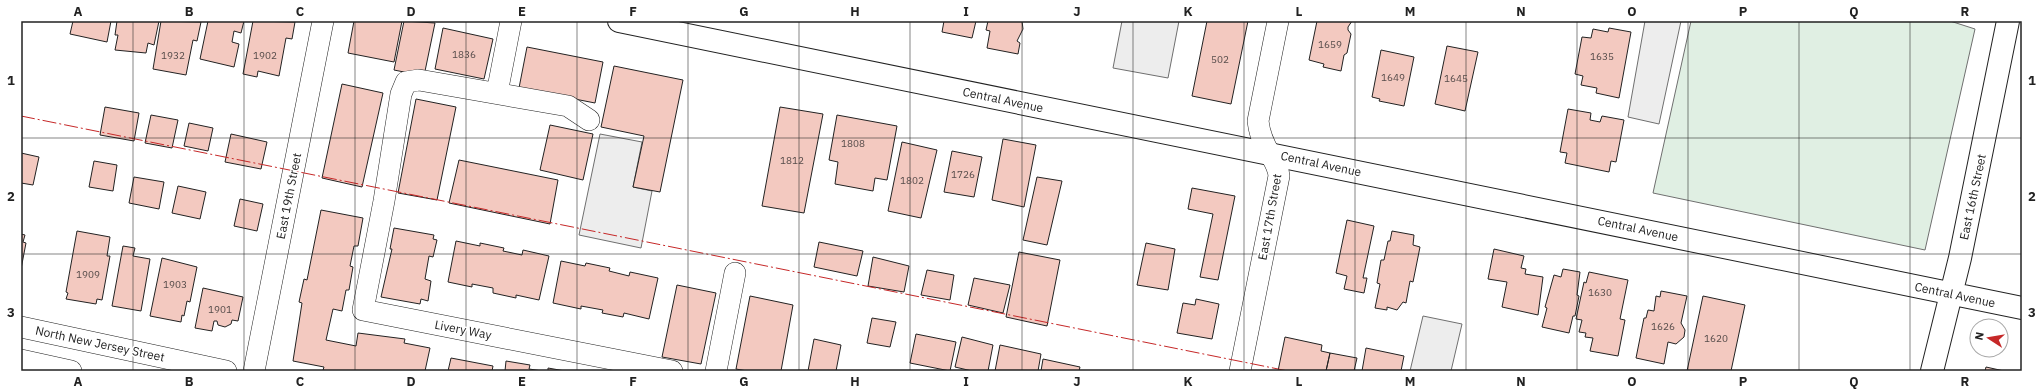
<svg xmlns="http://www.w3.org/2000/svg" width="2043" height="392" viewBox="0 0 2043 392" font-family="'IBM Plex Sans',sans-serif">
<rect width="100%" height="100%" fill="#fff"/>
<path fill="#e0efe3" stroke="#6f6f6f" d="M1691,21h259l25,8 -50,221 -272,-57z"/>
<path fill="#ededed" stroke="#6f6f6f" d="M1122,21h57l-11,57 -55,-10z
M1645,21h36l-22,103 -31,-7z
M600,134l42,8 -9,45 19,4 -11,57 -62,-13z
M1423,316l39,8 -11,47h-41z"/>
<path fill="#f3c9c0" stroke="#222" d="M73,21h38l-4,21 -37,-8z
M117,21h42l-5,24 -6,-2 -2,10 -31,-3 3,-15h-3z
M161,21l40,1 -4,19 -4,-1 -7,35 -33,-6z
M208,21h36l-3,12 -7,-2 -2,11 7,2 -5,23 -34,-8z
M253,21l42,1 -3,17 -6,-1 -7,38 -21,-5 -1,6 -14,-3z
M354,21h48l-8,41 -46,-9z
M404,21l31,2 -11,53 -30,-6z
M944,21h32l-4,17 -30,-6z
M988,21h34l1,8 -6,12 3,2 -2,11 -31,-6 3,-17 -4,-1z
M1207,21h41l-17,83 -39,-8z
M1317,21h35l-4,6v3l3,4 -4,19 -3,2 -3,16 -18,-4 1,-3 -15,-4z
M443,28l50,11 -9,40 -49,-10z
M1609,28l22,4 -12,66 -23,-5 1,-5 -16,-3 2,-9 -8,-2 7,-37 9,1 2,-9 15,3z
M1447,46l31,6 -13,59 -30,-7z
M527,47l76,15 -8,41 -76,-15z
M1381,50l33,7 -10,49 -25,-5 1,-2 -8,-2z
M614,66l69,14 -23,112 -27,-5 11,-51 -43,-9z
M342,84l41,9 -21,94 -40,-9z
M416,99l40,8 -19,93 -39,-7z
M105,107l34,6 -5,28 -34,-6z
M780,107l43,7 -19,99 -42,-7z
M1568,109l23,4 -1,7 10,2 2,-6 22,4 -8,42 -5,-1 -2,11 -44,-9 2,-10 -7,-1z
M151,115l27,5 -6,28 -27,-5z
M837,115l60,11 -10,54 -12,-2 -2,13 -38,-7 3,-22 -9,-2z
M189,123l24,5 -5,23 -24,-5z
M550,125l43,9 -10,46 -43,-10z
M231,134l36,8 -6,27 -36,-7z
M1003,139l33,6 -12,62 -32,-7z
M902,142l35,8 -16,68 -33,-7z
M952,151l30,6 -8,40 -30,-5z
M21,153l18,4 -6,28 -12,-2z
M459,160l99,20 -8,44 -101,-21z
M94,161l23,4 -4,26 -24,-4z
M134,177l30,5 -5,27 -30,-6z
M1037,177l25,4 -15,64 -24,-5z
M178,186l28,6 -6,27 -28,-6z
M1192,188l43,8 -17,84 -18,-3 13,-63 -25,-5z
M240,199l23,5 -6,27 -23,-5z
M321,210l42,8 -5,28h-4l-4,20 3,1 -4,23h-3l-4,21 -9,-2 -7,31 30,6 2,-13 47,6 -1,4 26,5 -5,23h-98l-4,-1 1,-3 -31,-6 9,-58 -3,-1 5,-23 3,1z
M1347,220l27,6 -11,52h4l-3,15 -20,-4 3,-13 -11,-3z
M394,228l40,7 -1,4 4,1 -4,17 -4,-1 -4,23 6,2 -3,20 -7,-2 -1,5 -39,-7 11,-48h-2z
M77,231l33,6 -3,19h3l-8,44 -5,-1 -1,5 -30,-5 2,-6 -2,-1z
M1392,231l22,4 -1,10 7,2 -7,35 -3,-1 -4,22 -3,-1 -6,8 -10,-3v3l-12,-2 5,-24 -3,-1 4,-23h3l4,-19h2z
M21,234l4,1 -2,7 3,1 -5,26z
M456,241l24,5v-3l24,5 -1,3 19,4 1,-5 26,6 -10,44 -23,-5v3l-23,-5v-5l-21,-4v3l-24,-5z
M819,242l44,9 -6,25 -43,-9z
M1146,243l29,6 -7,41 -31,-5z
M123,246l12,2 -2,8 17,3 -9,52 -29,-5z
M1494,249l30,7 -3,12 5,1 -1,5 18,3 -5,38 -36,-8 5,-25 -19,-3z
M1019,252l41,8 -13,66 -41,-9z
M873,257l36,9 -5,26 -36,-6z
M162,258l35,9 -7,35 -3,-1 -3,15 -2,-1 -1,7 -31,-6z
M561,261l24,5 1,-3 24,5 -1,3 20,5 1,-4 28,6 -9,41 -25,-6 -1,4 -21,-4 1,-3 -22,-4v3l-28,-6z
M1563,269l17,3 -3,23 2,1 -4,20h-2l-4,17 -27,-6 5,-19 -2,-1 9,-32 7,2z
M927,270l27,5 -4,25 -29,-5z
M1589,272l39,8 -8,39 5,1 -7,36 -28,-5 3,-13 -8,-1 1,-4 -7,-1 3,-12 -6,-1 8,-37 2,1z
M974,278l36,7 -7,28 -35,-8z
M677,285l39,8 -15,71 -39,-7z
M203,288l40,9 -5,24 -6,-1 -1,4 -6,3 -7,-2 -1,-4h-3l-2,10 -17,-3z
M1661,291l26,5 -6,27 4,7 -1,7 -8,7 -8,-2 -4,22 -28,-6 8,-40h2l2,-8 6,1 2,-15 4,1z
M750,296l43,9 -12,66h-34l-11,-2z
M1703,296l42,9 -14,66h-44z
M1196,299l23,5 -7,35 -35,-6 6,-30 12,2z
M872,318l24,4 -6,25 -23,-4z
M916,334l40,8 -6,29 -40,-8z
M962,337l31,8 -5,26h-16l-17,-4z
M1285,337l37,8 -1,6 9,2 -4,18h-48z
M814,339l27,6 -5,26h-28z
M1000,345l41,9 -3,17h-43z
M1366,348l38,8 -3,15h-39z
M1330,353l27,5 -3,13h-28z
M451,358l42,8 -1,5h-44z
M1043,359l37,8 -1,4h-38z
M506,361l24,4 -1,4 13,2h-37z
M1986,367l18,4h-19z
M548,368l17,3h-17z"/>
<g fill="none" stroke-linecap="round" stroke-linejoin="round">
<defs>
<path id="minor" d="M497,93l14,-72
M589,120l-21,-14 -149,-26 -13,2 -5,12 -17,107 -21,109 309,61
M21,327l205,44
M21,360l50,11
M254,371l69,-350
M716,371l19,-98
M1240,371l39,-195c-1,-13 -9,-20 -14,-31 -4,-8 -6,-16 -7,-24l20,-100"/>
<path id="secondary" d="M619,21l1403,287
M1932,371l28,-113 48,-237"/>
</defs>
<use href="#minor" stroke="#222" stroke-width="22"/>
<use href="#secondary" stroke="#222" stroke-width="24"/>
<use href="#minor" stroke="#fff" stroke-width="21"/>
<use href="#secondary" stroke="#fff" stroke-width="22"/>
<path stroke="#c62828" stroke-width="1" stroke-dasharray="14 3 2 3" stroke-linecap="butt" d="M21,116l1267,255"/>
</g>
<path fill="none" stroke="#222" stroke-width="1" stroke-opacity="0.55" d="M133,21v350M244,21v350M355,21v350M466,21v350M577,21v350M688,21v350M799,21v350M910,21v350M1022,21v350M1133,21v350M1244,21v350M1355,21v350M1466,21v350M1577,21v350M1688,21v350M1799,21v350M1910,21v350M21,138h2001M21,254h2001"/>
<g text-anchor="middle" stroke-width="3" stroke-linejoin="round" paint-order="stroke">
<g font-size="10" fill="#564c4a">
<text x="1330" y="48">1659</text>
<text x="464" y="58">1836</text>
<text x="173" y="59">1932</text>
<text x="265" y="59">1902</text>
<text x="1602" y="60">1635</text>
<text x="1220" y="63">502</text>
<text x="1393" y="81">1649</text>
<text x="1456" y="82">1645</text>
<text x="853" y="147">1808</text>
<text x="792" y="164">1812</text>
<text x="963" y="178">1726</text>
<text x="912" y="184">1802</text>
<text x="88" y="278">1909</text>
<text x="175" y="288">1903</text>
<text x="1600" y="296">1630</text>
<text x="220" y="313">1901</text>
<text x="1663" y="330">1626</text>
<text x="1716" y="342">1620</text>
</g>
<g font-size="12" fill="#222" stroke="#fff">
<text transform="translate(1003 100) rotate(12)" y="4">Central Avenue</text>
<text transform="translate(1321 164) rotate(12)" y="4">Central Avenue</text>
<text transform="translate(289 196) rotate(-79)" y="4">East 19th Street</text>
<text transform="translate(1973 197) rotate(-78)" y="4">East 16th Street</text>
<text transform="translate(1270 217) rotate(-80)" y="4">East 17th Street</text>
<text transform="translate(1638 229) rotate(12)" y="4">Central Avenue</text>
<text transform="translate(1955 295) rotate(12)" y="4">Central Avenue</text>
<text transform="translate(463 330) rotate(11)" y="4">Livery Way</text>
<text transform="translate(100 344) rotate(12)" y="4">North New Jersey Street</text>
</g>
</g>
<rect width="2043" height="392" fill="none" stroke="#ffffff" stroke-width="44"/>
<g transform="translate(1989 338) rotate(282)"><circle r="19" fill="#ffffff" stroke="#a7a7a7"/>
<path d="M0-3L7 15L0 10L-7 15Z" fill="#c62828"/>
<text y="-6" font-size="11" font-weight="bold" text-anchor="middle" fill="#222222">N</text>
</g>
<rect x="22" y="22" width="1999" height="348" fill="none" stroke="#222" stroke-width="1.5"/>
<g font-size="13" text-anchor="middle" font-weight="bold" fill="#222">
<text x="78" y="16">A</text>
<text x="189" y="16">B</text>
<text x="300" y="16">C</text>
<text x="411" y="16">D</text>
<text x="522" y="16">E</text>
<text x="633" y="16">F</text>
<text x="744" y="16">G</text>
<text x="855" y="16">H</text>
<text x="966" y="16">I</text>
<text x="1077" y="16">J</text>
<text x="1188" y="16">K</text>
<text x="1299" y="16">L</text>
<text x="1410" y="16">M</text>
<text x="1521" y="16">N</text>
<text x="1632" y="16">O</text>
<text x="1743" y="16">P</text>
<text x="1854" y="16">Q</text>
<text x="1965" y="16">R</text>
<text x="11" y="85">1</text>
<text x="2032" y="85">1</text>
<text x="11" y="201">2</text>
<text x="2032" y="201">2</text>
<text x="11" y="317">3</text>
<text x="2032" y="317">3</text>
<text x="78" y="386">A</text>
<text x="189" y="386">B</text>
<text x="300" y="386">C</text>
<text x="411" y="386">D</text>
<text x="522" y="386">E</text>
<text x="633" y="386">F</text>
<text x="744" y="386">G</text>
<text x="855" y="386">H</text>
<text x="966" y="386">I</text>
<text x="1077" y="386">J</text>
<text x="1188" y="386">K</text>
<text x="1299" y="386">L</text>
<text x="1410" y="386">M</text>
<text x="1521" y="386">N</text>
<text x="1632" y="386">O</text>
<text x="1743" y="386">P</text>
<text x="1854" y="386">Q</text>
<text x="1965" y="386">R</text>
</g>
</svg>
